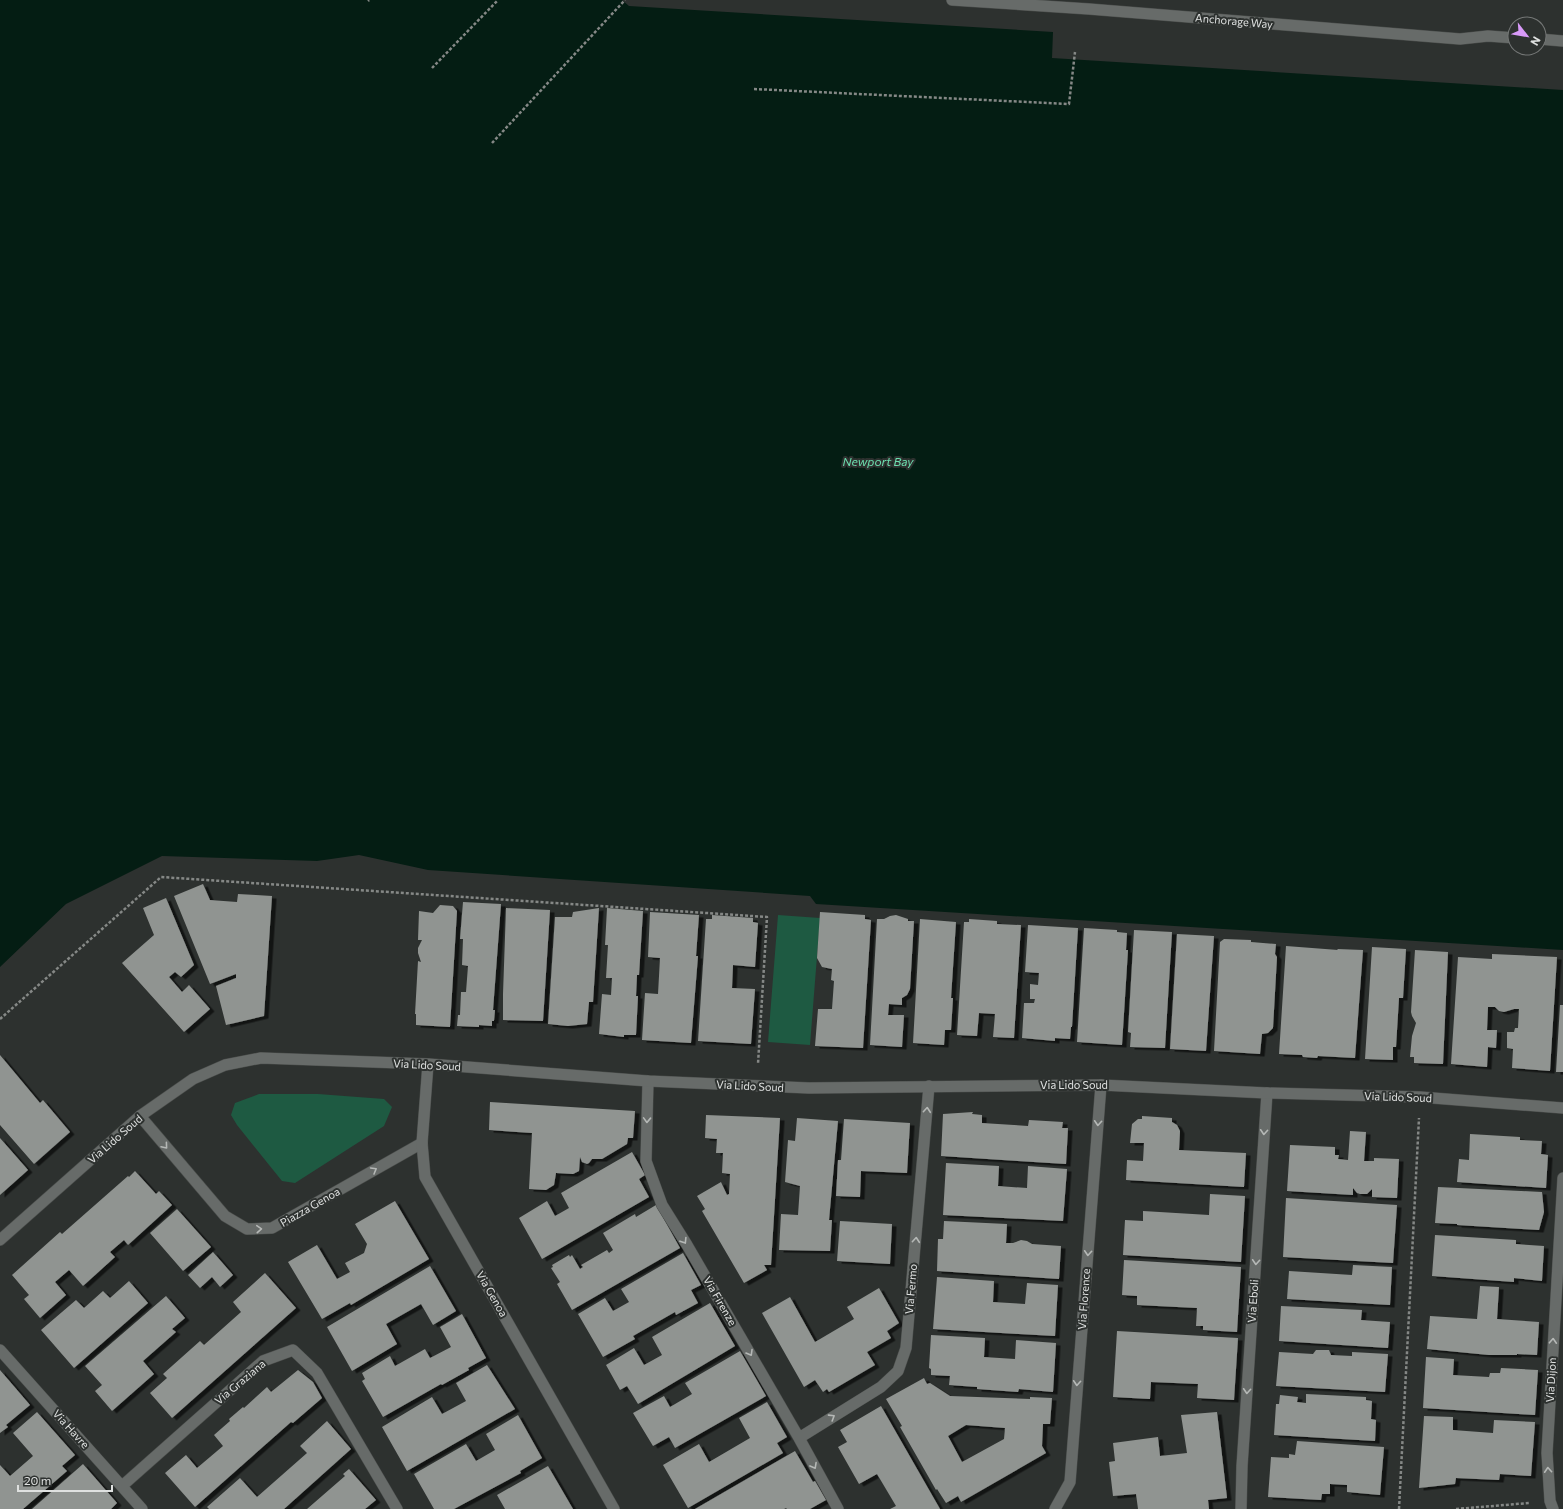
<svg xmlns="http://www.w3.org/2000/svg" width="1563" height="1509" viewBox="0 0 1563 1509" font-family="Commissioner,sans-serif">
<defs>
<filter id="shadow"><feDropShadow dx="4.5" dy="2.5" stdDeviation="0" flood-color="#0009"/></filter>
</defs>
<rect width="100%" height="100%" fill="#2d312f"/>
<path fill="#1e5a42" d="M778,915l42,3 -10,127 -42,-3z
M259,1094h59l66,5 8,8 -8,19 -89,57 -13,-2 -45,-56 -6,-10 4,-12z"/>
<path fill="#041d13" d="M0,0h622l7,6 424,26 -1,26 511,32v860l-747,-46 -6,-8 -382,-26 -69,-15 -42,6 -155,-5 -96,48 -66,63z"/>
<path fill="#909491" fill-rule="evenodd" filter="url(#shadow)" d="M203,884l7,16 27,2 1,-8 34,2 -8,120 -38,9 -10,-39 20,-8v-4l-26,10 -36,-88z
M166,898l28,67 -13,12 -6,-5 -6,5 13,15 7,-7 21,24 -26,23 -62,-69 32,-28 -11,-27z
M463,902l38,2 -8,106h2l-1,11h-2v5l-13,-1v2l-22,-1 1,-11h2l1,-23h5l2,-26 -6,-1 1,-26h-3z
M440,905l13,1 4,5 -7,116 -34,-2v-11h-1l3,-53 3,1 -3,-9v-5l4,-8h-4l1,-29 14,2z
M506,908l44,2 -7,111 -40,-1v-26z
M599,908l-6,94h-4l-2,22 -19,2 -20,-2 7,-107h17l1,-5z
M607,908l36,3 -4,64h-2l-1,21h2l-2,39h-12v2l-25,-3 3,-40 9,1 1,-17h-6l2,-33h-3z
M650,912l49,3 -3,41h2l-7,87 -49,-3 3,-47 13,1 2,-36 -12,-1z
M820,912l45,3v4l6,1 -8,128 -48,-2 3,-37h14l2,-28 -3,-1 1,-11 -10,-2 -5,-9z
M712,915l41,3v4l5,1 -3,44 -22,-2 -1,23 23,1 -4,55 -53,-3 8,-122h6z
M896,915l12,4v2h6l-4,68 -3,6 -5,3v7l-13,-1 -1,11h16l-2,32 -32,-2 7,-126h7l6,-3z
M920,919l36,3 -5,76h2l-2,32h-6l-1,15 -31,-2z
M969,919l28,2v3l24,1 -7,113 -21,-1 2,-23 -16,-1 -2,23 -20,-1 7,-113h5z
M1028,925l50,3 -6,99h-1l-1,12 -15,-1v3l-33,-3 2,-35h10l1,-4h-5v-15l8,1 1,-12 -14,-1z
M1084,928l33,2v2l10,1 -1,17h2l-6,95 -45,-3z
M1134,930l38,2 -7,116 -35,-1 1,-14 -3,-1z
M1177,934l37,2 -8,115 -36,-2z
M1224,939l27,1v2l25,2 -1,10 2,3 -4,71 -5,5 -6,1 -2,20 -46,-3 6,-109z
M1286,946l52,4 -1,-1 26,1 -8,108 -37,-2 -1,2 -14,-1 -1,-2 -23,-1z
M1372,947l34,2 -3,49h-4l-3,49h-3v13l-28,-1z
M1415,950l33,2 -5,112 -29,-1v-6h-4l2,-21 4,-13 -4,-7 -1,-4z
M1492,954l65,3 -7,114 -38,-3 1,-19 -6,-1v-16h7l1,-4h3l1,-19h-5l-10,3 -5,-1 -4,-4h-7l-1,23h10l-1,18 -8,-1 -1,20 -36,-3 7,-107 34,2z
M1560,1005h3v67h-7z
M0,1055l40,48 3,-3 27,32 -36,32 -34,-39z
M490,1102l145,9 -2,27h-5l-1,6 -25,15h-10l-3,4 -2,1 -5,-2 -2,-5 -1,14 -6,3 -17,-1 -2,12 -8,5 -17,-1 3,-56 -43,-3z
M973,1112l-1,2 10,1v8l46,3 1,-6 34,2 -1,6h6l-2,36 -125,-8 2,-42z
M706,1115l74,3 -9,147h-7l3,5 -23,13 -42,-72 3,-2 -8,-13 24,-14 6,13 2,-1 1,-20 -8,-1 1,-20h-7l1,-14 -12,-1z
M1142,1116l30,2v4l5,3 3,6 -1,19 67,3 -2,34 -118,-7 1,-20 16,1 1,-18h-14l2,-19 6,-5h4z
M797,1118l41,3 -9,99h3l-2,31 -51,-1 2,-36 17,1 2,-29 -15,-4 3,-42 7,1z
M844,1119l66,4 -3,50 -46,-2 -1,26 -24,-1 2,-36h3z
M1350,1131l16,1 -2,29h10v-3l25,1 -2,39 -25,-1v-8l-5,5h-7l-3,-1 -4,-5v7l-66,-4 3,-46 45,2v8h4l-1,4 10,1z
M1470,1134l50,3v3l22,1 -1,13 7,1 -2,33 -89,-6 2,-23 10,1z
M0,1138l28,32 -28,25z
M632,1152l13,23 -6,4 10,18 -107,62 -23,-41 28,-17 8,15 14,-8 -8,-15z
M946,1163l53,3 -1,20 29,2 1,-22 39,3 -4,52 -120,-6z
M135,1171l21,23 3,-3 13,14 -44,40 -4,-5 -14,12 5,5 -32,29 -14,-16 -14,12 11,13 -26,23 -16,-19 5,-4 -17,-20 48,-43 2,2 66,-58 1,1z
M1438,1187l104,5 2,20 -5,18 -82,-5v-1l-22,-1z
M1210,1194l35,2 -4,66 -118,-7 2,-35 18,1v-10l66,4z
M1286,1198l111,7 -4,58 -110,-6z
M395,1201l34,58 -78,46 -1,-2 -28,16 -34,-57 29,-17 20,34 13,-7 -5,-9 19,-10 3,-9 -12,-20z
M656,1205l24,43 -108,62 -15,-26 3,-2 -9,-14 2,-1 -1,-2 17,-10 1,2 2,-2 8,14 3,-2 -2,-2 26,-15 2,3 4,-3 -10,-17 32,-19 1,3z
M177,1209l34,38 -28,24 -33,-38z
M840,1221l52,3 -2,40 -53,-3z
M944,1221l63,3 -1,19h7l8,-3 6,1 5,3 29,2 -2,33 -122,-8 1,-32h5z
M1435,1235l81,5v4l28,2 -2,35 -28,-3v4l-82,-6z
M213,1252l20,23 -13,12 -8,-10 -12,11 -12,-13z
M683,1253l18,32 -10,5 7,13 -22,12 -1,-3 -42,24 2,3 -32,18 -25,-43 27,-16 8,13 16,-9 -8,-13z
M1124,1260l117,7 -4,65 -34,-2v-4h-7l1,-18 -60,-3v-9l-15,-1z
M1353,1265l39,2 -2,38 -103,-6 2,-28 63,4z
M430,1266l26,45 -23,14 -12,-21 -35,20 11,20 -45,27 -25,-44z
M265,1273l31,35 -124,110 -22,-25 17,-15 -4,-4 37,-33 4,4 37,-33 -8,-10z
M937,1277l57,4 -1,21 32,2 2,-21 31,2 -3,51 -122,-7z
M129,1281l19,22 -74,65 -33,-38 35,-30 8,8 19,-17 7,7z
M1480,1286l19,1 -2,32 42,3 -2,33 -20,-1v1h-28l-62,-6 3,-33 47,3z
M879,1288l20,35 -12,8 4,7 -24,14 8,13 -46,27 -2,-3 -4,3 -8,-12 -11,7 -42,-74 28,-16 25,45 39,-23 -7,-12z
M166,1296l19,22 -13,11 4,3 -33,29 11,13 -42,37 -17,-20 7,-6 -17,-19z
M710,1303l25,43 -97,58 -11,-18 -7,4 -14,-25 28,-17 10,17 18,-10 -10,-18z
M1281,1306l81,4 -1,10 29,2 -2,26 -109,-7z
M462,1314l24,44 -18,10 1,2 -27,15 -1,-1 -58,33 -21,-36 3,-2 -3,-6 28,-17 5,10 30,-17 5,9 21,-11 -11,-20z
M1117,1331l121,7 -4,62 -37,-2 1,-14 -47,-2 -1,17 -37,-2z
M931,1335l54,3 -1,19 31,2 1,-19 40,3 -3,49 -34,-3 -1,3 -41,-3v-2l-28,-2 1,-9 -19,-1v-6l-2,-1z
M1316,1350h13l2,5 21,1v-4l36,2 -3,38 -109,-6 3,-34 34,2z
M740,1351l26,45 -91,52 -6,-11 -16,9 -20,-33 31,-17 6,11 22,-13 -7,-11z
M1426,1357l28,2 -1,16 36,2 1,-4h10l1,-5 37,2 -3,45 -112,-7z
M487,1365l28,44 -108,62 -25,-44 50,-30 10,17 24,-13 -10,-18z
M0,1370l30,35 -24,20 2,2 -8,6z
M298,1370l15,12 9,16 -29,25 -2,-1 -96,85 -30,-34 21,-18 11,13 26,-22 -9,-11 16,-14 -1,-2 14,-12 1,1 23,-21 4,5z
M924,1378l3,6 3,-1 20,13 80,3v-2l22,1 -2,26h-7l-1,22 4,7 -85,49 -3,-6 -12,7 -9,-14 -1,1 -36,-63 2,-1 -16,-27zM966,1425l39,3 -1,11 -42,23 -14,-26z
M1306,1394l60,3v3l6,1 -1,18 5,1 -1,21 -101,-6 2,-31h3l1,-9 18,2 -1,5 9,1z
M767,1402l20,35 -10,6 6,10 -95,55 -25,-43 36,-21 10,18 41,-24 -11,-20z
M881,1406l59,103h-50l6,-3 -19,-32 -18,10 -21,-37 9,-5 -7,-12z
M37,1412l38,43 -13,11 5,5 -44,38h-23v-44l10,11 23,-20 -20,-23z
M1217,1412l10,86 -19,2 1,9h-71l-2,-15 -23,2 -4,-34 6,-1 -2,-18 45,-6 2,19 27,-3 -6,-38z
M518,1415l24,43 -22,13 1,2 -67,36h-20l-20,-35 52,-30 10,17 19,-11 -9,-16z
M1424,1416l29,1v13l40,3 1,-13 41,2 -4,54 -31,-2 -1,6 -43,-2 -1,6 -36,4z
M327,1421l24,28 -67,60h-75l-2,-2 33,-29 17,19 50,-44 -7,-7z
M1297,1441l87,6 -4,48 -33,-3v-7l-17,-1v10h-8l-1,6 -53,-3 3,-40 18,1v-4l6,1z
M795,1451l18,31 2,-1 11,19 -16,9h-23l-1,-1 -2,1h-89z
M83,1464l34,39 -6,6h-79z
M548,1466l25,43h-68l-8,-14z
M349,1469l27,31 -11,9h-58l38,-33 -2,-2z"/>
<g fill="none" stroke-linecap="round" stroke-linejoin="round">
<defs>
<path id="minor" d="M952,0l137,9 371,30 28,-3 27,2
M1539,39l24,2
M648,1081l-2,80 16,44 25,40 112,193 39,71
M140,1116l85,100 22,13 25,-1 150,-85
M0,1350l142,159
M799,1438l82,-51 17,-16 8,-23 23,-262
M122,1486l141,-125 30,-11 24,23 80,136
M1055,1509l15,-27 31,-397
M1241,1509l1,-43 25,-373
M1553,1509l-3,-8 -3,-48 16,-275"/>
<path id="tertiary" d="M428,1064l-6,79 3,34 189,332
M0,1240l140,-124 53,-37 32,-14 36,-7 167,6 220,17 161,7 292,-3 166,8 153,4 143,11"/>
</defs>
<use href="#minor" stroke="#4a4d4b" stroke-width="12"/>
<use href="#tertiary" stroke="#4a4d4b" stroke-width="12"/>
<path stroke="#858886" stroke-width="2.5" stroke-dasharray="3 2" stroke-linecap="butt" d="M368,1l1,-1
M432,68l66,-68
M754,89l315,15 6,-52
M492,143l133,-143
M0,1019l161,-142 606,40 -9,147
M1399,1509l20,-391
M1456,1509l73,-6"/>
<use href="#minor" stroke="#676b69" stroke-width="11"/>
<use href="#tertiary" stroke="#676b69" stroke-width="11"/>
</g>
<defs><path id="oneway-chevron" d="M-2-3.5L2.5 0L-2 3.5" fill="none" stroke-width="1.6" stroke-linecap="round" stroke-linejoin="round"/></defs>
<g stroke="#b5b8b6">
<use href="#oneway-chevron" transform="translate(927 1110) rotate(-85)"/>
<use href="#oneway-chevron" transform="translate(647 1120) rotate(92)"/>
<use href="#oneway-chevron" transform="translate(1098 1123) rotate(94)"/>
<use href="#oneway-chevron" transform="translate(1264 1132) rotate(94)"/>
<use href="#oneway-chevron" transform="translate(165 1146) rotate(50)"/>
<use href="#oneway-chevron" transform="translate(374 1170) rotate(-30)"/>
<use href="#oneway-chevron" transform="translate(259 1229) rotate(-4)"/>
<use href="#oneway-chevron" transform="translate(916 1240) rotate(-85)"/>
<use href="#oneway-chevron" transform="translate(684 1241) rotate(58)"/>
<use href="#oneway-chevron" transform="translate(1088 1253) rotate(94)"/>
<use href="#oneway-chevron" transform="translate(1256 1262) rotate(94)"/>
<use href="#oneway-chevron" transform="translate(1553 1341) rotate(-87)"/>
<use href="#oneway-chevron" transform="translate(750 1353) rotate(60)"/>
<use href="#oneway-chevron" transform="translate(1077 1383) rotate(94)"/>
<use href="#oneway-chevron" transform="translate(1247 1391) rotate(94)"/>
<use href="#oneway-chevron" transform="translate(832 1417) rotate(-32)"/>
<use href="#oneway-chevron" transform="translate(814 1466) rotate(61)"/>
<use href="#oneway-chevron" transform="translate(1548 1470) rotate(-94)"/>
</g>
<g text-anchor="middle" stroke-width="4" stroke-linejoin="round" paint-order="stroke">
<g font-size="11" fill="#dfe1e0" stroke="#2d312f">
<text transform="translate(1234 21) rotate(5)" y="4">Anchorage Way</text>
<text transform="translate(427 1065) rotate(3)" y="4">Via Lido Soud</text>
<text x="1074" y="1089">Via Lido Soud</text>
<text transform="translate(750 1086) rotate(3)" y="4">Via Lido Soud</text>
<text transform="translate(1398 1097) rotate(2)" y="4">Via Lido Soud</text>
<text transform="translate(115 1139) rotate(-41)" y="4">Via Lido Soud</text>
<text transform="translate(310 1207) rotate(-30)" y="4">Piazza Genoa</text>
<text transform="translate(911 1289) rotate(-85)" y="4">Via Fermo</text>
<text transform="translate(492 1294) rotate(60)" y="4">Via Genoa</text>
<text transform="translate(1084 1299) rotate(-86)" y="4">Via Florence</text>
<text transform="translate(720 1301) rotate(60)" y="4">Via Firenze</text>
<text transform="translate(1253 1301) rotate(-86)" y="4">Via Eboli</text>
<text transform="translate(1551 1380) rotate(-87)" y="4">Via Dijon</text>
<text transform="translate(240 1382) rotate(-40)" y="4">Via Graziana</text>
<text transform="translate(71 1429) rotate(48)" y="4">Via Havre</text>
</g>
<g font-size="12" font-style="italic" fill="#6ddfaf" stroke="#2d312f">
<text x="878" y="466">Newport Bay</text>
</g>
</g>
<g transform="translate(1527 36) rotate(121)"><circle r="19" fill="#2d312f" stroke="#747776"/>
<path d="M0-3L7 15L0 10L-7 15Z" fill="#d89af8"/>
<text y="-6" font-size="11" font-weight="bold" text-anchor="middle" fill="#dfe1e0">N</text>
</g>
<path d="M18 1485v6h94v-6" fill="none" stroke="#dfe1e0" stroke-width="2"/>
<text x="24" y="1485" font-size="12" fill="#dfe1e0" stroke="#2d312f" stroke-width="3" paint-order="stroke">20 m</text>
</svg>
